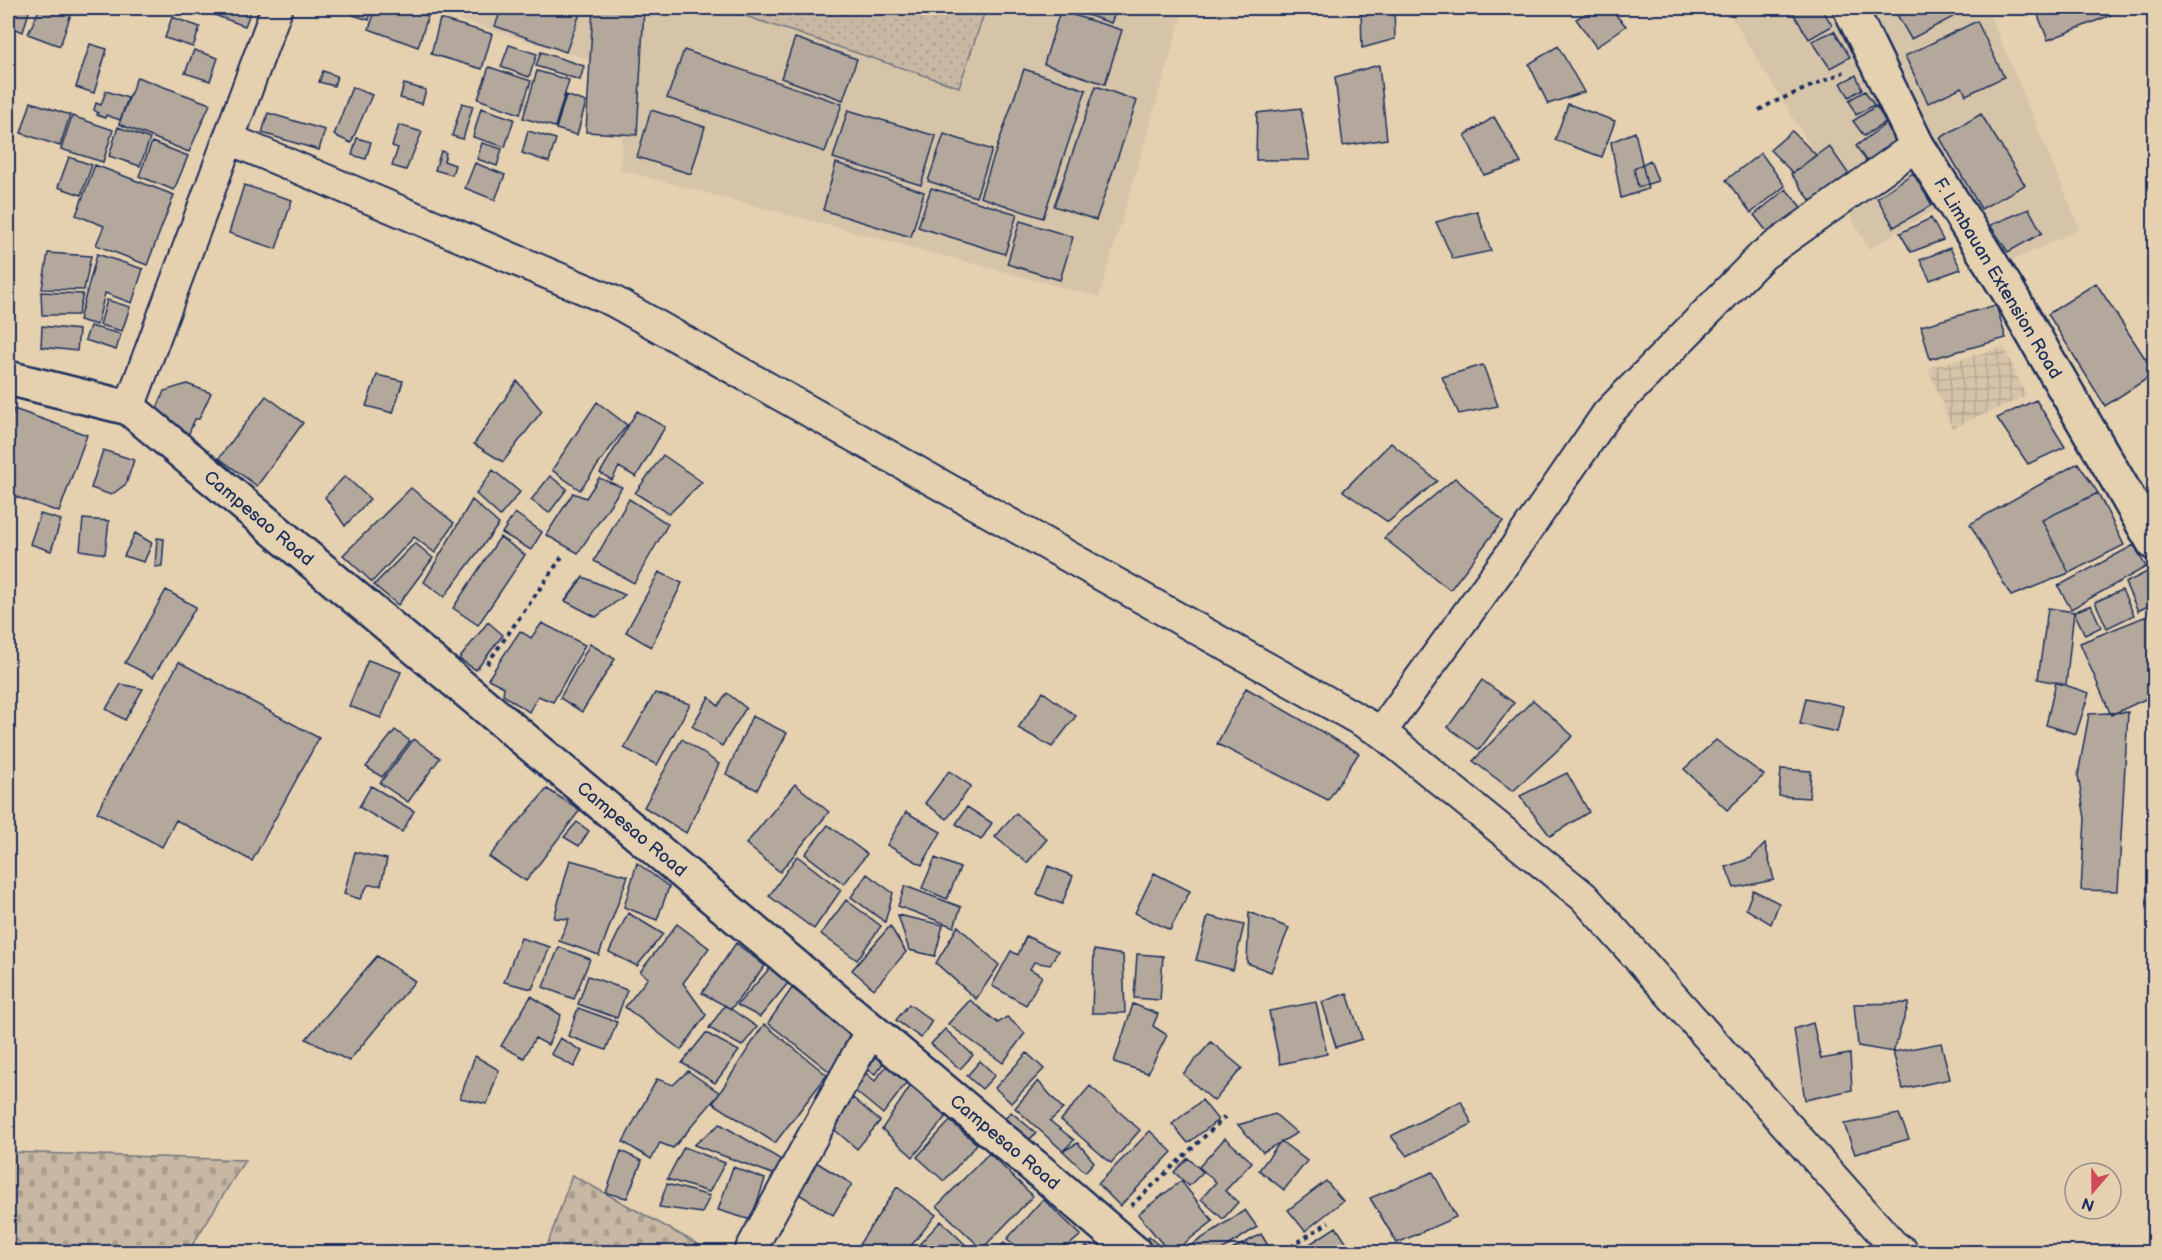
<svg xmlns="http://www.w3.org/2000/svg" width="2162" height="1260" viewBox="0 0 2162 1260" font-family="'Balsamiq Sans',sans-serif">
<defs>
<pattern id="industrial-grid" width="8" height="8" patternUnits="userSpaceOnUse" patternTransform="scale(1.5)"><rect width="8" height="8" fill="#d6c4a9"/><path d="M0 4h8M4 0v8" fill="none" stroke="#b7a994"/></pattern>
<pattern id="grass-dots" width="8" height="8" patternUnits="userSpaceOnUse" patternTransform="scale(1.5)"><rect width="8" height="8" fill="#c8b8a3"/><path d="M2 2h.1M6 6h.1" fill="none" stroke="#ab9e8f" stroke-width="1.8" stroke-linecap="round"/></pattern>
<pattern id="cemetery-stones" width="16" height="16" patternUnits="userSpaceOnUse" patternTransform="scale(1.5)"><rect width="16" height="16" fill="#c8b8a3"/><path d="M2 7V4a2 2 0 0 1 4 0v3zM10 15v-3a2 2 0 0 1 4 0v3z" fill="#ab9e8f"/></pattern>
</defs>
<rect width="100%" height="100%" fill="#e5d0af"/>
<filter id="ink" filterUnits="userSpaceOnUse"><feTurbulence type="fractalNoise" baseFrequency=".0167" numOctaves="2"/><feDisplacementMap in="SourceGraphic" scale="12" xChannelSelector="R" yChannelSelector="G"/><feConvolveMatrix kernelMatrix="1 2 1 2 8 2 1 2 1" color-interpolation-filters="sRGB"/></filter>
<g filter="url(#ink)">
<path fill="#d6c4a9" d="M420,8h764l-85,289 -479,-127 7,-97 -61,-21z
M1726,8h106l108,199 -71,42 -53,-94z
M1870,8h117l93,221 -67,31 -88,-136z"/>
<path fill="url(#industrial-grid)" d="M2004,347l22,49 -74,32 -24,-60z"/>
<path fill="url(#grass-dots)" stroke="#727480" stroke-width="1.5" d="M721,8h265l-27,79z"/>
<path fill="url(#cemetery-stones)" stroke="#727480" stroke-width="1.5" d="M8,1152l237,8 -57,92h-180z
M572,1175l140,77h-167z"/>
<path fill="#b3a89b" stroke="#1b2f5e" stroke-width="1.5" d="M12,8h18l-7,24 -15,-6z
M40,8h33l-13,38 -32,-12z
M204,8h48l-7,18 -42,-15z
M356,8h16l-3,12 -16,-5z
M376,8h26l26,8 -10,31 -49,-18z
M502,8h80l-16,44 -71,-26z
M593,8h51l-7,127 -51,-3z
M1066,8h51l-6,15z
M1361,8h33l1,31 -33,9z
M1596,8h13l17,18 -30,21 -20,-28z
M1800,8h22l10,18 -23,13 -16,-26z
M1893,8h55l5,9 -42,22z
M2035,8h73l3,7 -63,25z
M1060,11l62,19 -17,54 -61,-20z
M172,17l28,10 -7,20 -28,-9z
M440,19l52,15 -10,35 -51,-15z
M1977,21l27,56 -38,18 -4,-8 -34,16 -23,-47z
M1834,31l16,26 -20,11 -18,-27z
M795,38l62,21 -14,41 -62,-22z
M90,44l17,5 -13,44 -18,-6z
M509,45l28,9 -8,23 -28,-10z
M1558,46l26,46 -36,12 -19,-40z
M194,50l24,8 -8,23 -25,-8z
M684,50l158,54 -17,48 -158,-54z
M541,52l43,14 -4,14 -44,-14z
M1379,65l8,74 -44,7 -8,-69z
M489,67l42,14 -11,33 -42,-15z
M1024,69l62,21 -43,128 -63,-21z
M323,71l14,5 -3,10 -15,-4z
M537,71l32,9 -14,47 -32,-9z
M1856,75l6,14 -13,8 -8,-14z
M137,77l73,27 -21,48 -70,-28z
M404,84l22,6 -4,14 -22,-6z
M1096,86l41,15 -41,119 -42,-14z
M352,87l20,8 -21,48 -17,-8z
M106,91l22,7 -8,22 -14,-5 -1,3 -8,-3 1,-2 -4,-3 2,-7 5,2z
M1865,91l9,14 -18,10 -7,-15z
M566,95l20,7 -9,33 -21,-6z
M31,102l39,13 -10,31 -39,-13z
M462,103l11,3 -10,33 -11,-3z
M1568,104l47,17 -13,36 -47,-17z
M1876,106l10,16 -22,14 -11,-15z
M481,108l33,11 -9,28 -32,-10z
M1301,108l9,52h-54l1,-47z
M651,110l54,17 -14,47 -54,-17z
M848,110l88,26 -15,49 -88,-27z
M268,113l57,17 -6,20 -57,-17z
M1981,114l44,71 -44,24 -41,-71z
M72,116l41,14 -10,32 -42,-13z
M1494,117l27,46 -37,12 -19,-40z
M1887,123l13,22 -29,23 -15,-22z
M399,125l23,7 -16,38 -14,-4 6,-18 -6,-2z
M118,127l32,12 -10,27 -31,-10z
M528,131l28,8 -7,23 -27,-9z
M1792,131l24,24 -23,18 -23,-23z
M1635,132l13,57 -27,9 -10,-56z
M944,134l48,16 -16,47 -48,-16z
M357,138l14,4 -5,17 -14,-4z
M152,142l36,14 -14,34 -35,-14z
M482,143l20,6 -5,17 -20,-7z
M1829,146l21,30 -37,28 -22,-30z
M441,151l5,2 -2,8 11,4 -3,10 -17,-5z
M1761,153l24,33 -34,27 -25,-33z
M69,157l23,8 -11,30 -23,-8z
M1650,160l8,21 -20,6 -4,-18z
M475,163l30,12 -10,25 -30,-12z
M836,163l88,29 -13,45 -88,-27z
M95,165l79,30 -27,70 -51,-20 8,-19 -28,-11z
M1913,173l19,32 -38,22 -17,-29z
M244,185l48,15 -16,49 -47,-16z
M931,188l86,26 -12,40 -87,-27z
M1786,189l19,23 -33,26 -18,-23z
M2029,209l13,24 -34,19 -18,-27z
M1477,211l14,40 -38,8 -17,-37z
M1931,218l12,22 -32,12 -11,-19z
M1020,221l53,16 -13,43 -53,-16z
M1950,248l11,21 -31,11 -10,-20z
M48,253l43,3 -7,34 -42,-1z
M97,254l46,15 -11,34 -27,-10 -8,32 -18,-5z
M2096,283l58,89v2l-49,32 -57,-92z
M41,292l42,2 -5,21h-36z
M107,300l23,7 -8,24 -22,-6z
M1996,305l10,33 -76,21 -9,-33z
M42,326l37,4 -2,21 -36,-4z
M90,326l31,8 -5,16 -31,-10z
M1483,365l15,41 -39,8 -17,-37z
M377,375l26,6 -10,32 -27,-7z
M517,381l25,30 -39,51 -29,-18z
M187,384l24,9 -12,26h-4l-8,19 -36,-15 13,-32z
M266,396l37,27 -46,63 -38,-28z
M2036,400l29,47 -37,17 -31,-46z
M597,402l30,23 -47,65 -28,-20z
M14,409l73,26 -28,77 -51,-18v-68z
M637,411l28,16 -29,50 -17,-10 -7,13 -12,-7z
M1391,443l46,38 -49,41 -45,-31z
M103,450l31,10 -8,24 -15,11 -20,-7z
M663,455l39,27 -33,32 -34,-21z
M2078,463l20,30 -56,27 27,53 -58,23 -41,-72z
M493,470l27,22 -20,24 -24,-22z
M345,476l25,23 -25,27 -20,-29z
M550,476l17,13 -18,24 -18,-13z
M599,478l23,9 -44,66 -32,-18 27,-42 13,5z
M1455,478l48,43 -53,69 -66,-52z
M411,488l43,35 -19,30 -21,-16 -42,45 -29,-27z
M2098,493l26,52 -55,28 -27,-53z
M629,499l39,25 -34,59 -40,-22z
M472,500l27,24 -55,73 -20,-15z
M515,513l27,19 -11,18 -29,-17z
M40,514l21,6 -10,31 -21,-7z
M83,519l26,2 -4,33 -25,-4z
M135,533l17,10 -8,19 -20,-6z
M500,537l25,18 -47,70 -25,-17z
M157,538l7,1 -2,27 -7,1z
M415,543l18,15 -35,47 -24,-20z
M2134,545l12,22 -75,42 -13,-23z
M2149,571l5,11v21l-16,8 -13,-28z
M659,572l23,11 -31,64 -25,-15z
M583,577l42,18 -29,22 -31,-16z
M166,590l30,17 -43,70 -28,-14z
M2122,590l12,25 -27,13 -12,-26z
M2091,605l10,22 -16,8 -11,-23z
M2048,608l26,4 -8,73 -28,-6z
M2154,613v82l-43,20 -31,-72z
M488,622l15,13 -27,35 -17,-11z
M542,623l43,22 -32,57 -15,-6 -9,16 -26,-17 1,-8 -16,-8 32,-48 11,7z
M590,644l25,15 -33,53 -22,-14z
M368,660l33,12 -20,46 -32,-12z
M179,662l140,76 -67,123 -76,-41 -14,27 -65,-35z
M1482,680l32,23 -35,47 -31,-23z
M2056,682l33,11 -13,41 -30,-9z
M121,684l22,5 -18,31 -19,-11z
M1246,688l113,65 -31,47 -111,-56z
M1043,692l33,24 -24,31 -34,-19z
M655,693l35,11 -33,61 -33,-17z
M727,693l19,15 -24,38 -30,-20 17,-29 9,9z
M1806,698l37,8 -6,26 -37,-8z
M1533,700l40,36 -60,55 -40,-30z
M2128,712l-10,179 -37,-1 4,-71 -7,-44 11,-61z
M752,716l35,17 -30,57 -31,-16z
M395,730l15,11 -28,36 -16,-10z
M414,739l26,19 -32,44 -28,-19z
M682,739l37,25 -33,69 -42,-26z
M1716,740l48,35 -37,35 -43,-41z
M1781,769l30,2 -2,27 -30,-2z
M949,771l22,15 -24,33 -22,-16z
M1567,773l22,39 -39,24 -30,-40z
M795,784l34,28 -49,60 -34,-28z
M371,786l43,25 -12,21 -43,-25z
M547,789l33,21 -54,71 -37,-24z
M967,807l25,16 -11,17 -25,-16z
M906,812l35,20 -19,33 -35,-20z
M1016,813l31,26 -20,24 -32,-26z
M577,822l12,9 -10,15 -15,-9z
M828,825l39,29 -23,30 -39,-30z
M1765,844l9,36 -40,8 -8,-21 25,-9z
M355,852l32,7 -6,26h-13l-8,14 -16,-5z
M797,856l44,34 -27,39 -45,-33z
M935,858l25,10 -13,31 -25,-11z
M570,860l58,16 -29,79 -40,-14 10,-22 -15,-1z
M637,863l32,24 -12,33 -33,-13z
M1048,866l25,10 -11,28 -25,-10z
M1154,873l36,18 -20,39 -35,-17z
M867,874l26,19 -8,29 -34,-25z
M905,886l56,21 -7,20 -56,-21z
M1753,890l26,13 -8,21 -25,-15z
M846,900l35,26 -24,34 -36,-26z
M1249,912l40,16 -18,44 -24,-9z
M628,913l35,21 -26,32 -28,-14z
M898,915l45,10 -8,31 -26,-6z
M1208,916l36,9 -11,45 -37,-10z
M677,924l32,24 -26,35 23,32 -25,35 -56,-43 23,-29 -8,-6z
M890,926l16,26 -32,37 -22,-19z
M958,926l41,39 -23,34 -40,-36z
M1026,936l32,15 -8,14 -16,-3 -4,7 12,7 -16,29 -34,-19 19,-35 7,4z
M521,938l29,9 -18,42 -28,-7z
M736,943l29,23 -34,43 -29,-16z
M559,947l31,12 -16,40 -31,-12z
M1094,950l29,5 2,58h-33z
M1137,954l26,2 -3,44 -26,-2z
M377,956l38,25 -66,80 -43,-22z
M770,968l18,15 -28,34 -23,-12z
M588,976l39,14 -10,28 -39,-14z
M792,988l61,46 -23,38 -62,-49z
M1347,993l15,46 -26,8 -14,-45z
M531,996l30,19 -13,30 -13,-7 -11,20 -23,-12z
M970,1000l28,23 9,-6 18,16 -22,30 -55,-39z
M1316,1002l11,52 -47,10 -11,-53z
M1909,1003l-16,49 -35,-6 -4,-42z
M909,1004l23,17 -11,17 -25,-18z
M1133,1004l25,10 -5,12 14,9 -19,38 -34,-11z
M725,1005l32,22 -15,19 -33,-18z
M578,1008l39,14 -11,28 -38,-14z
M1813,1023l8,36 29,-5 2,36 -47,10 -11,-71z
M764,1024l63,51 -52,68 -62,-40z
M945,1029l28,26 -13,14 -29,-25z
M706,1033l33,18 -24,32 -33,-20z
M560,1038l22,13 -8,16 -23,-13z
M1211,1042l31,26 -28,33 -31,-27z
M1941,1043l9,36 -47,10 -10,-37z
M872,1053l12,9 -9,12 -13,-8z
M1027,1053l17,16 -33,34 -16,-15z
M475,1056l24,14 -12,34 -27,-6z
M980,1061l15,14 -13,14 -15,-13z
M887,1065l20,17 -24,32 -34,-28 13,-16 13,11z
M688,1071l32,22 -47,55 -13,-5 -9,16 -28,-17 34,-63 16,6z
M1038,1081l25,28 -13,12 24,19 -11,11 -48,-43z
M911,1085l36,30 -34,42 -31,-28z
M1090,1086l50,44 -29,33 -50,-43z
M853,1098l27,23 -23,28 -27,-23z
M1202,1100l16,20 -30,23 -16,-19z
M1461,1101l11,23 -65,32 -16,-20z
M1011,1112l25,21 -7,7 -25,-20z
M1275,1114l22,19 -34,19 -25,-27z
M1899,1114l10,25 -54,15 -11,-30z
M950,1121l27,23 -33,37 -27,-24z
M720,1124l65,38 -7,14 -84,-31z
M1150,1131l22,21 -52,54 -22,-22z
M1225,1138l27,24 -27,29 13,11 -15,17 -22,-20 15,-17 -17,-15z
M1281,1141l26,20 -23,29 -25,-20z
M1078,1143l16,19 -9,10 -22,-21z
M684,1147l41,16 -16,29 -42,-13z
M621,1151l21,10 -15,37 -21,-5z
M989,1153l44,43 -51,53 -45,-43z
M1188,1158l15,14 -14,14 -15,-14z
M816,1162l36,22 -19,31 -36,-22z
M733,1167l32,12 -14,41 -33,-10z
M1433,1172l23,45 -59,26 -27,-45z
M1181,1181l32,40 -40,31h-4l-31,-38z
M1326,1181l17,20 -38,30 -17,-21z
M667,1184l43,12 -8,17 -43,-6z
M897,1187l39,28 -30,37 -19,-1 -1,1h-32z
M1043,1199l38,36 -20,17h-37l-17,-13z
M1245,1210l12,17 -38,25h-38z
M941,1221l29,28 -3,3h-55z
M1336,1227l13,20 -8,5h-40l-2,-1z
M1261,1234l11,18h-44z
M1149,1237l13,11 -5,4h-6l-8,-9z
M1004,1243l10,9h-20z
M1087,1246l8,6h-17z"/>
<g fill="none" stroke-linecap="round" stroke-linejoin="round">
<defs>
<path id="minor" d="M229,139l384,162 768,431 203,165 309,348 10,7
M129,408l148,-400
M1381,732l127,-174 99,-144 156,-159 154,-110
M751,1249l120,-219"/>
<path id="tertiary" d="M1850,8l67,137 90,144 147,254
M8,378l121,30 925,775 80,69"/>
</defs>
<use href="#minor" stroke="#1b2f5e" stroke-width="34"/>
<use href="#tertiary" stroke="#1b2f5e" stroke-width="38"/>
<path stroke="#1b2f5e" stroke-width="4" stroke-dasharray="4.5 4.5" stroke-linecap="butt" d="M1759,110l13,-7 72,-31
M487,664l77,-110
M1131,1206l94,-89
M1283,1252l46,-30"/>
<use href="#minor" stroke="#e5d0af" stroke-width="30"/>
<use href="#tertiary" stroke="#e5d0af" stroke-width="33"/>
</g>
</g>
<g text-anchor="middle" stroke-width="5" stroke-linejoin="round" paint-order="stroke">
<g font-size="18" fill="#1b2f5e" stroke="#e5d0af">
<text transform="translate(1998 278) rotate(59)" y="6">F. Limbauan Extension Road</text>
<text transform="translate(259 518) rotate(40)" y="6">Campesao Road</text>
<text transform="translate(632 829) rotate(40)" y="6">Campesao Road</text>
<text transform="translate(1005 1142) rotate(40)" y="6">Campesao Road</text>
</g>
</g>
<rect width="2162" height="1260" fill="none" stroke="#e5d0af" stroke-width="30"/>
<rect x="15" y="15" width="2132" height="1230" fill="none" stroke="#1b2f5e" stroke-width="2" filter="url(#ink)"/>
<g transform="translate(2093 1191) rotate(200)"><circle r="28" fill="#e5d0af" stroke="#94908f" stroke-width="1.5"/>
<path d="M0-4.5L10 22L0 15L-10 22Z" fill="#d1495b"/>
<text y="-9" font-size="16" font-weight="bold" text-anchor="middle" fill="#1b2f5e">N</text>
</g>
</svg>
